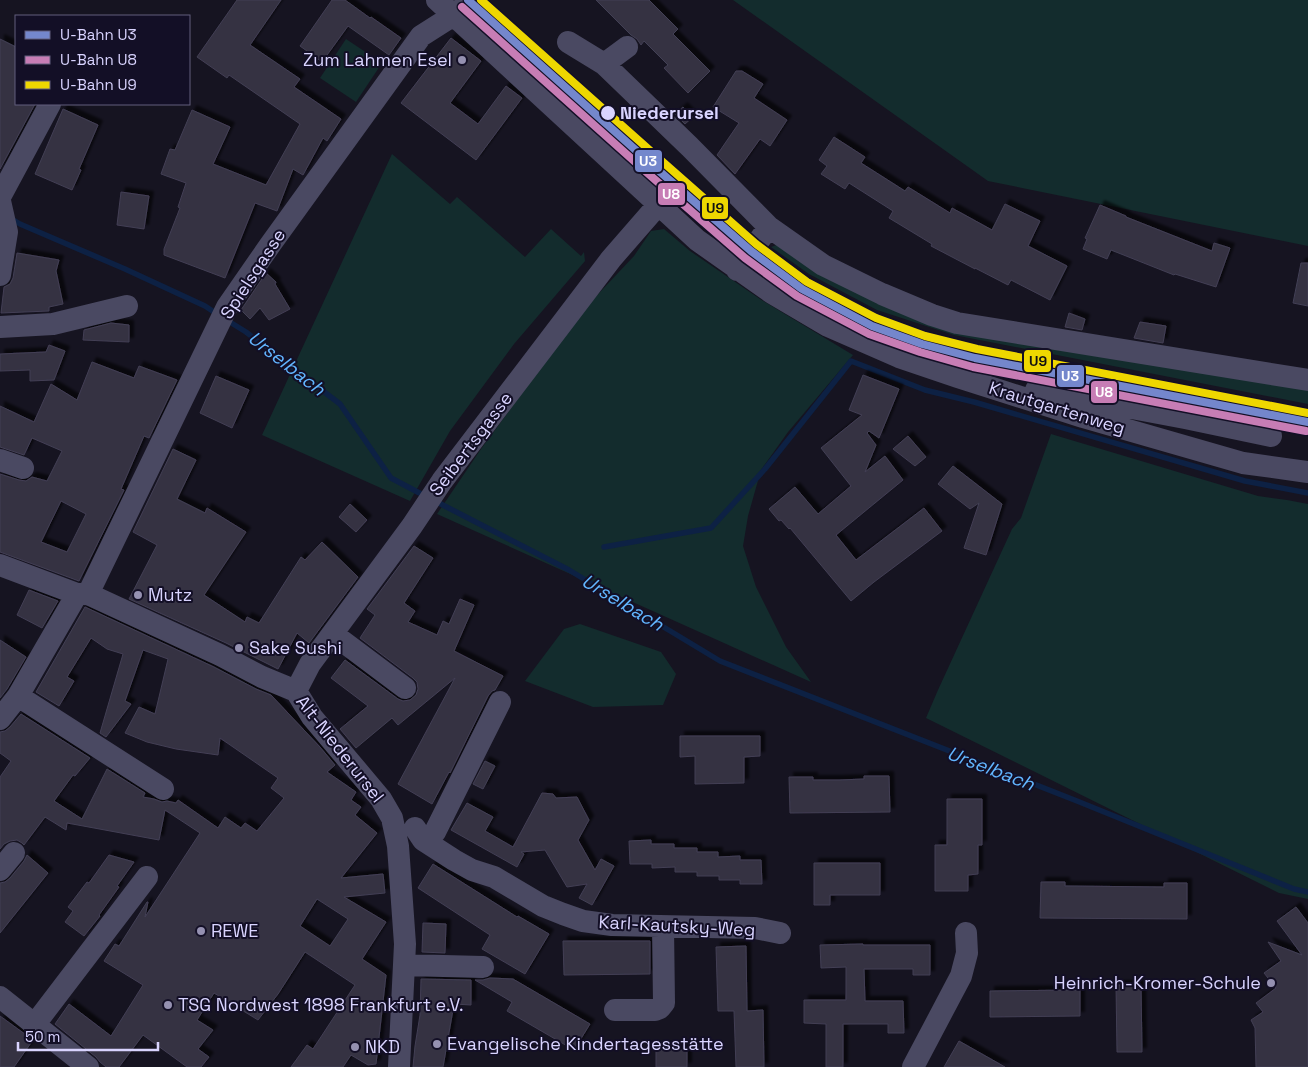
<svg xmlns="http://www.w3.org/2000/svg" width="1308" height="1067" viewBox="0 0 1308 1067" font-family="'Space Grotesk',sans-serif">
<defs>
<filter id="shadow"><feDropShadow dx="4.5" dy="-4.5" stdDeviation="1" flood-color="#0009"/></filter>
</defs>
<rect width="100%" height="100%" fill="#161421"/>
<path fill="#132c2d" d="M733,0h575v246l-320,-65z
M346,39l36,24 -26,39 -36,-24z
M392,154l58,50 7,-7 68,60 26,-28 30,27 3,-4 1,9 -71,83 -64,87 -40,70 -148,-66z
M664,229l26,22 70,48 93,56 -65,77 -27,38 -13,46 -5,30 13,41 30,60 25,35 -374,-168 44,-65 105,-142 48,-51 17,-25z
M779,244l125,69 404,76v15l-354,-69 -77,-25 -68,-36 -38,-27z
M1051,434l207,62 29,4 21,4v395l-29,-6 -353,-175 12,-28 74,-161 9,-11z
M580,624l81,28 15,22 -13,31 -70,2 -68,-26 39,-52z"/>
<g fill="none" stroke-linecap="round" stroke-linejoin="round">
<path stroke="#0d2144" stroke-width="5.5" d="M10,218l10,6 105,45 80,37 12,8
M225,319l21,13 94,72 51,74 36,19
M435,501l134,69 151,91 357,140 217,88 14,3
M604,547l107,-19 54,-59 86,-108 74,29 49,12 271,79 63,12"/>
</g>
<path fill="#343243" stroke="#433f54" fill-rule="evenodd" filter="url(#shadow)" d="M237,0h44l-31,45 50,34 -6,8 47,32 -14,22 -4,-3 -20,37 -10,-6 -16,42 -22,-8 -30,75 -61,-23v-6l16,-41 -2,-1 8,-24 -25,-9 9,-25 5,1 17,-40 38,17 -17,37 53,21 34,-61 -71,-49 -2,3 -30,-21z
M332,0h13l25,18 1,-1 30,21 -12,17 -41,-29 -26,36 -22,-16z
M596,0h53l29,29 -5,5 37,37 -22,22 -24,-25 4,-3 -24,-24 -3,4 -4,-6 -6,-4z
M451,38l30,23 -31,42 28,21 28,-38 16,12 -46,62 -75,-57z
M0,39l16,8v57h19l-35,65z
M736,71h6l21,13 -9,14 33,22 -17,26 -10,-7 -25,35 -18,-19 22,-32 -26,-16z
M683,107l10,10 -8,7 -10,-10z
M63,109l35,16 -19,44 2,1 -9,20 -37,-16z
M834,137l31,20 -4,6 44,28 3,-4 42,26 2,-5 40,22 13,-26 35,17 -12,25 39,20 -17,34 -39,-20 -3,5 -33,-17v1l-44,-23 1,-2 -43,-26 4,-7 -44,-28 -4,6 -24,-15 6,-8 -8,-6z
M121,192l28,4 -5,33 -27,-4z
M1100,205l26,11v1l86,34 2,-8 16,5 -14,39 -41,-13 -1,1 -63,-25 -4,9 -24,-10 4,-10 -2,-1z
M17,253l42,7 -3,11 7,33 -14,3v4l-48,2 3,-26 6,-3 3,-6z
M1301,263h7v43l-15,-3z
M266,273l10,9 -1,2 15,25 -21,11 -9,-12 -10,11 -9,-9z
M1069,313l16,6 -3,11 -17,-3z
M1140,322l26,4 -3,17 -29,-5z
M111,323l18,2v17l-46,-2 1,-10z
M49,345l16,6 -11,29 -24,1v-11l-30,1v-17l46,-2z
M92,362l42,16 5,-12 38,14 -28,58 -5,-2 -23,53 3,1 -45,91 -79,-29v-78l19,6 7,1 6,-4 15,4 15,-30 -30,-13 -8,17 -24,-8v-41l34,16 17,-38 26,16zM61,501l25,13 -19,38 -26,-10z
M863,375l36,14 -20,49 -10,-7 -2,2 9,12 -11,27 20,-16 18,24 -67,55 20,25 68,-52 18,23 -68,51 -23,19 -61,-73 -1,1 -8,-9 -2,1 -10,-12 26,-22 23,27 33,-28 -30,-38 41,-33 -13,-5z
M216,376l33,14 -17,38 -32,-15z
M908,436l18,21 -11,9 -22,-17z
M173,449l23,11 -19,39 28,14 2,-5 39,24 -42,63 41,27 2,-5 12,6 42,-66 4,3 17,-18 36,35 -49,66 -12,-10 -19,36 -52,-26 -97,-44 28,-54 -24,-13z
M953,466l49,38 -16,51 -22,-7 15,-45 -9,6 -32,-25z
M350,504l17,16 -11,12 -17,-15z
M414,546l19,12 -29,45 11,8 -7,11 29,13 6,-14 6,3 11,-25 14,6 -20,46 49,25 -8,14 -3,1 -4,5 -38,77 -1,-1 -17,32 -34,-20 57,-106 -57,47 -6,-7 -36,30 -16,-19 28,-23 -37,-28 14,-18 53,39 5,2 7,-1 6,-5 2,-6 -1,-7 -4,-4 -53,-40 15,-23 -8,-6z
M29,590l29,11 -16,27 -25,-13z
M85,607l129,60 42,22 15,6 49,52 15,18 -8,7 29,20 -5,8 10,7 -6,8 22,18 -36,45 42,-4 2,19 -41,4 42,25 -24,37 24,16 -10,89 -8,1 -17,-10 -8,12h-52l16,-22 6,4 42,-64 -50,-33 -27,42 -20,26 -44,-27 -17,27 16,10 -15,19 11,8 -8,10h-14l-44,-32 -24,32h-13l-6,-5 -4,-5 -41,-33 14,-20 42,32 32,-51 -39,-24 11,-17 4,2 28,-44h1l-3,15 55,-84 -35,-23 -6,30 -92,-17 -1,7 -21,-13 -21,28 -2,-2 -5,-3 -7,1 -6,3 -4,5v-72l11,-16 -11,-8v-21l5,-1 5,-4 11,-13 69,44 -15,18 -2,-1 -19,26 28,18 25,-50 38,24 -2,4 11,2 8,3 5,-1 9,2 2,-3 40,28 7,-11 16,11 4,-5 12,8 27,-33 -13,-10 7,-10 -58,-40 -2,17 -42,-6 -29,-7 -22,-9 14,-26 16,7 13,-55 -25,-9 -18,51 6,3 -25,33 -6,-4 23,-79 -16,-5 -16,-11 -24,39 7,4 -15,25 -23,-14zM317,899l31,20 -18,27 -30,-20z
M0,640l26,17 -19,32 -7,9z
M680,736h80v20l-16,1v26l-49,1v-28l-15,1z
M485,761l10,5 -12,23 -10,-5z
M864,776h25l1,36 -100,1 -1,-36h24v3h26l25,-1z
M542,793l11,1 3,4 21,-1 12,23 -11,20 17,30 6,-11 13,7 -22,39 -13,-7 8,-14 -20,3 -22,-37 -24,2 3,2 -7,13 -66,-37 16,-27 26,14 -8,14 28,16z
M947,799h35v46h-4v29l-10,1v16h-33v-46h12z
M651,840v4h23v4h23v4h21v5l22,-1v4h21l1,24h-22v-4h-21v-4h-22v-4h-22v-5l-23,1v-4h-22l-1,-23z
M27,855l21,18 -48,60v-50l5,-1 5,-4 14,-17z
M109,855l25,7 -17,24 2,1 -20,28 1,1 -16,20 -19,-14 8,-11 -5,-4 19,-25 2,1z
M814,863h66v32h-50v10h-16z
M433,864l84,53 1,-1 31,18 -24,40 -43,-25 8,-14 -72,-47z
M1041,882h24v4l99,1v-4h23v36l-147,-1z
M1296,907l12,16v144h-52l-1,-39 -4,-8 12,-8 -7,-9 20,-15 -12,-15 17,-12 -13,-19 34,13 -25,-34z
M423,923l23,1 -1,29 -23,-1z
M563,941h87v33l-86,1z
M863,944v1h67v30h-17v-6h-49l1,32h38l1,32h-16v-9h-45v43h-17v-43l-22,-1v-23h42v-33l-25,1 -1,-23z
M746,946l1,65 16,-1 1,57h-28l-2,-56h-16l-2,-64z
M490,978l23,1 77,45 -16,26 -67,-39 5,-9 -37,-22h8z
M421,979l50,1v25l-17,-1 -11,63h-30l2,-21 5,-31z
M1116,985h25l1,67h-25z
M1080,990v26l-90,1v-26z
M0,1016l33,24 -19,27h-14z
M959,1041l46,26h-61z
M656,1050h31v17h-31z"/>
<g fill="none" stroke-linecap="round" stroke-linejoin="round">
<path stroke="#4a4962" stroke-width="22" d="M437,0l260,240 75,53 56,33 71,31 59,20 125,40 160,46 65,9
M568,42l36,22 86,83 79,80 54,38 59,29 50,21 25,8 351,57
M604,64l23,-17
M0,197l50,-93
M0,201l7,31 -7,43
M737,270l32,-43
M0,327l53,-3 74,-18
M1036,390l149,28 86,18
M0,460l23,8
M0,565l77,29h11l132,61 42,22 34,14 16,26 69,82 11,19 6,28 7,98 -6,123
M88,594l139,-287 43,-62 151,-209 33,-21 18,-15
M333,634l72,54
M296,691l14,-27 102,-138 30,-45 169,-222 47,-54
M18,696l145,93
M0,719l18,-23 59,-102
M415,828l8,12 31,20 18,10 22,7 49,29 20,8 20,7 29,4 143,3 25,5
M435,832l65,-130
M0,870l14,-17
M404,965l79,2
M0,997l88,70
M615,1010h40l5,-2 4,-5 -1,-76
M35,1024l112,-147
M913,1067l48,-91 6,-23 -1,-20"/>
<defs>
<path id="metro-1" d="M468,0l190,170 93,81 51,38 70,37 50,18 53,14 333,64"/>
<path id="metro-2" d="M462,7l190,170 93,81 52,38 72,38 51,18 53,15 333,64"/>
<path id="metro-3" d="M481,0l183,163 92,81 51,38 69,36 49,18 52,13 331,64"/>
</defs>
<use href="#metro-1" stroke="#130f26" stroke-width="11"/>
<use href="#metro-2" stroke="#130f26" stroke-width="11"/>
<use href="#metro-3" stroke="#130f26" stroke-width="11"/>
<use href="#metro-1" stroke="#7487cc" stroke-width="8"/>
<use href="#metro-2" stroke="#c77db5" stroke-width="8"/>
<use href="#metro-3" stroke="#eed700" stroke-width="8"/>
</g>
<g fill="#9591b1" stroke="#130f26" stroke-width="2">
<circle cx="462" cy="60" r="5"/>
<circle cx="138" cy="595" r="5"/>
<circle cx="239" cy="648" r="5"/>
<circle cx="201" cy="931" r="5"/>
<circle cx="1271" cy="983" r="5"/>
<circle cx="168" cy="1005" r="5"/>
<circle cx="437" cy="1044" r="5"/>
<circle cx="355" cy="1047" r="5"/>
</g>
<circle fill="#d9d4ff" stroke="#130f26" stroke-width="2" cx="608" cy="113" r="8"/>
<g text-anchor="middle" stroke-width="4" stroke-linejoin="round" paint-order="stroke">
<g font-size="18" fill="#d9d4ff" stroke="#130f26" text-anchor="start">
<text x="452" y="66" text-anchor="end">Zum Lahmen Esel</text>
<text x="148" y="601">Mutz</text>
<text x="249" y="654">Sake Sushi</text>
<text x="211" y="937">REWE</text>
<text x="1261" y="989" text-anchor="end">Heinrich-Kromer-Schule</text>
<text x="178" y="1011">TSG Nordwest 1898 Frankfurt e.V.</text>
<text x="447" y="1050">Evangelische Kindertagesstätte</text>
<text x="365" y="1053">NKD</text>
</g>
<g font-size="18" font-weight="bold" fill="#d9d4ff" stroke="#130f26" text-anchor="start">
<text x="620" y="119">Niederursel</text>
</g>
<g font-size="18" fill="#d9d4ff" stroke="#130f26">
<text transform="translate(253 274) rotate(-57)" y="6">Spielsgasse</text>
<text transform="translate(1057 408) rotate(17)" y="6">Krautgartenweg</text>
<text transform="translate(471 444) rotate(-53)" y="6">Seibertsgasse</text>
<text transform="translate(340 749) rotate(52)" y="6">Alt-Niederursel</text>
<text transform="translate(677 926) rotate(3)" y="6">Karl-Kautsky-Weg</text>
</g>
<g font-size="19" font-style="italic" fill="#62b6ff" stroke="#130f26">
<text transform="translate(287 363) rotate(38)" y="7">Urselbach</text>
<text transform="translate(623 602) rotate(31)" y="7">Urselbach</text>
<text transform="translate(991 768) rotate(21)" y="7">Urselbach</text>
</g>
</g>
<g stroke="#130f26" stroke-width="2">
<rect x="634" y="149" width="29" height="24" rx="5" fill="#7487cc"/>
<rect x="657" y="182" width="29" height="24" rx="5" fill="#c77db5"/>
<rect x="701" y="196" width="28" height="24" rx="5" fill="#eed700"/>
<rect x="1023" y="349" width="29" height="24" rx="5" fill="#eed700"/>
<rect x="1056" y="364" width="29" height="24" rx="5" fill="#7487cc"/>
<rect x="1090" y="380" width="28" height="24" rx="5" fill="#c77db5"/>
</g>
<g font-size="14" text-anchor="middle" font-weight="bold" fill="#fff">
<text x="648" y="166">U3</text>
<text x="671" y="199">U8</text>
<text x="1070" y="381">U3</text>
<text x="1104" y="397">U8</text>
</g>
<g font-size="14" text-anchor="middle" font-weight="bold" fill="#111">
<text x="715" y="213">U9</text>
<text x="1038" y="366">U9</text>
</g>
<rect x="15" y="15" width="175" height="90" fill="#130f26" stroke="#625e7d"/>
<rect x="25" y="31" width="25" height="8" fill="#7487cc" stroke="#625e7d"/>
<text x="60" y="40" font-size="15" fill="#d9d4ff">U-Bahn U3</text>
<rect x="25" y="56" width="25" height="8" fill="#c77db5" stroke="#625e7d"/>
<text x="60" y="65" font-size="15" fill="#d9d4ff">U-Bahn U8</text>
<rect x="25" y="81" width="25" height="8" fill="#eed700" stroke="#625e7d"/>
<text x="60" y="90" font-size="15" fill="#d9d4ff">U-Bahn U9</text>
<path d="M18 1042v8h140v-8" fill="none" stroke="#d9d4ff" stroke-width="2.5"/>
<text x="25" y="1042" font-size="15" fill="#d9d4ff" stroke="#130f26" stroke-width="4" paint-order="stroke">50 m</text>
</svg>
